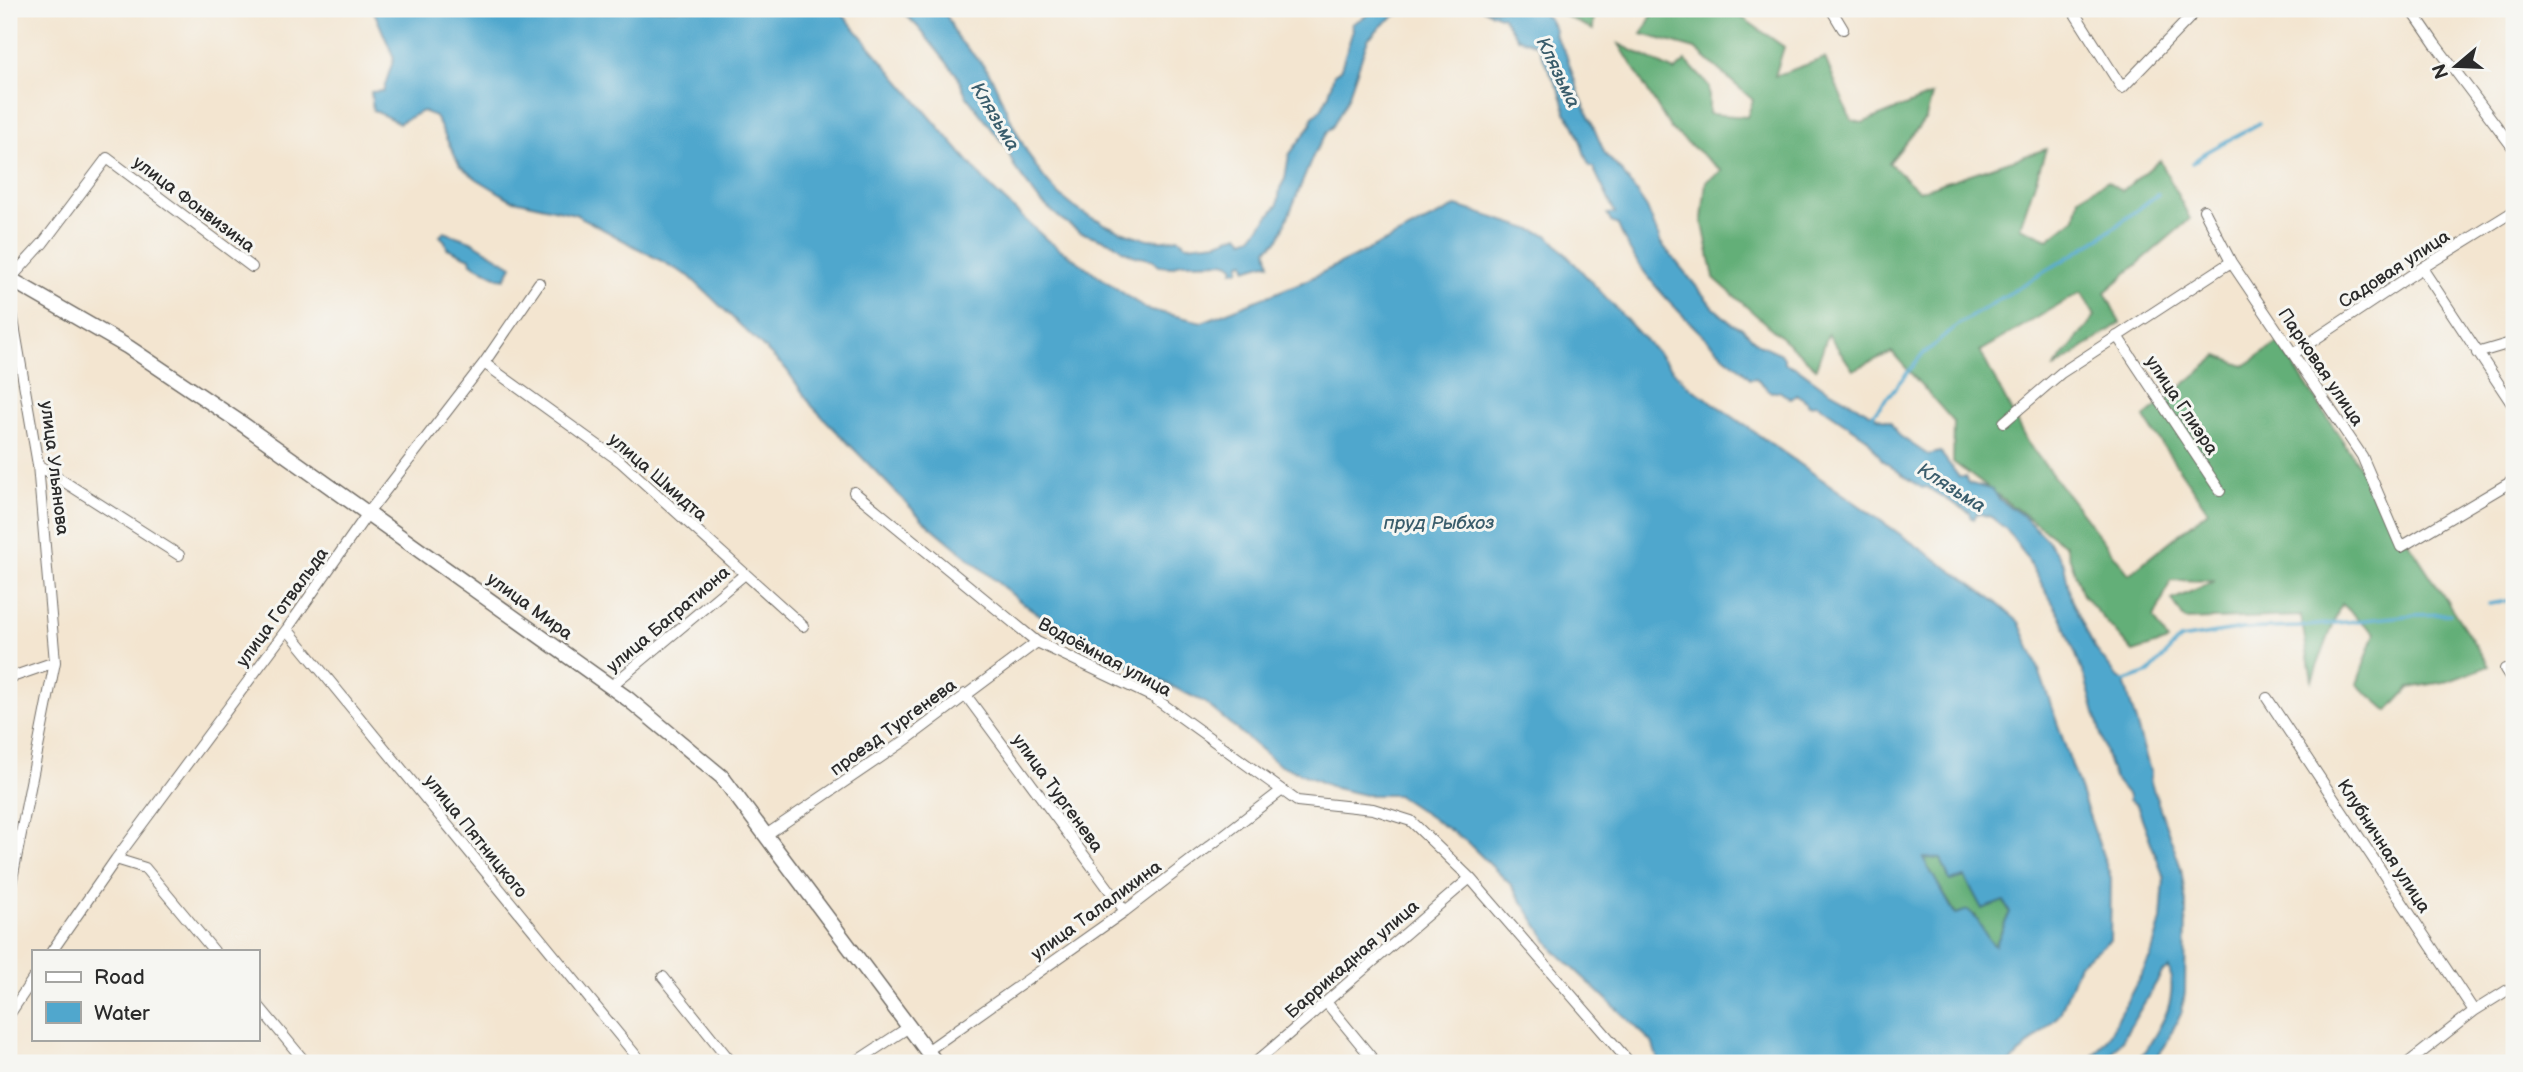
<svg xmlns="http://www.w3.org/2000/svg" width="2523" height="1072" viewBox="0 0 2523 1072" font-family="'Balsamiq Sans',sans-serif">
<rect width="100%" height="100%" fill="#f6f6f2"/>
<filter id="ink" filterUnits="userSpaceOnUse"><feTurbulence type="fractalNoise" baseFrequency=".0143" numOctaves="2"/><feDisplacementMap in="SourceGraphic" scale="14" xChannelSelector="R" yChannelSelector="G"/><feConvolveMatrix kernelMatrix="1 2 1 2 8 2 1 2 1" color-interpolation-filters="sRGB"/></filter>
<filter id="wash" filterUnits="userSpaceOnUse"><feTurbulence type="fractalNoise" baseFrequency=".00686" numOctaves="4" result="noise"/><feDisplacementMap in="SourceGraphic" scale="28" xChannelSelector="R" yChannelSelector="G"/><feGaussianBlur stdDeviation="1.57" result="paint"/><feColorMatrix in="noise" values="0 0 0 0 0 0 0 0 0 0 0 0 0 0 0 0 0 1.4 0 .05"/><feComposite in="paint" operator="in"/></filter>
<g filter="url(#wash)">
<rect width="100%" height="100%" fill="#f3e5d0"/>
<path fill="#64af78" stroke="#486d52" stroke-width="2" d="M1552,9h42l-1,21z
M1650,9h80l54,38 -9,29 50,-18 26,62 11,3 70,-28 -6,23 -37,45 30,28 127,-42 -26,78 28,12 27,-21 4,-20 28,-17 15,10 38,-31 30,59 -85,73 15,31 -67,46 42,-53 -14,-24 -101,59 47,91 102,132 79,-63 -64,-93 74,-62 26,10 35,-23 210,323 -40,15 -40,7 -21,23 -31,-27 18,-51 -34,-29 -29,76 -11,-64 -116,4 -13,-20 43,-19 -44,-1 -17,38 14,23 -35,11 -50,-57 -18,-50 -112,-83 1,-40 -62,-70 -39,18 -25,-36 -12,34 -102,-90 -12,-59 4,-38 16,-10 -51,-42 -52,-85 55,27 12,-10 23,25v28l38,3 6,-17 -58,-51 -53,-15 10,-19z
M1922,858h19l24,19 39,24 6,11 -15,34 -10,-9 -10,-22 -19,-1z"/>
<path fill="#50a7cd" stroke="#3e697c" stroke-width="2" fill-rule="evenodd" d="M373,9h465l153,179 56,52 99,69 56,13 101,-40 154,-76 91,29 138,149 305,214 28,24 19,45 73,212 -1,61 -31,24 -19,50 -50,49h-351l-7,-21 -98,-92 -43,-65 -45,-44 -69,-46h-32l-30,-7 -57,-24 -74,-62 -129,-63 -54,-37 -98,-82 -111,-114 -26,-37 -97,-93 -114,-62 -65,-15 -33,-20 -17,-13 -25,-50 -13,-5 -23,12 -26,-13 -2,-18 12,-1 11,-33zM1923,858l18,1 9,22 15,-4 17,32 22,-8 6,11 -15,34c-13,-11 -14,-27 -27,-36l-13,4z
M900,9c11,0 32,-4 42,2 9,6 9,18 15,26 11,14 27,25 35,41 26,56 44,113 104,142h3l3,3c25,11 50,22 76,15l9,7 31,-3 21,-8 5,6 8,-3 26,-33 2,-16 5,-9 4,-24 22,-30 1,-7 10,-10 7,-14 5,-20 6,-4 2,-5 11,-35 -1,-6 26,-15h34c-20,5 -31,17 -44,30l-21,61 -14,26 -6,6 -14,24 -34,83 -12,10 3,15 -5,-1 -19,6 -1,-7 -5,1 -1,7 -6,1 1,-5 -5,-4 -48,1 -9,4 -13,-1 -6,-6 -18,-4 -13,-6 -9,-7 -33,-11 -19,-13 -22,-19 -24,-32 -9,-21 -39,-50 -10,-22 -38,-47z
M1482,9h55l12,10 6,11 -1,4 12,20 14,42 25,58 17,18 25,36 14,35 52,64 19,17 9,3 17,17 22,9 4,5v5l13,5 25,18 57,32 11,4 10,14 28,19 12,-3 19,25h6l3,6 25,7 6,9 24,17 25,25 16,23 7,35 23,48 22,28 8,6 27,93 -1,6 31,88 5,35 -1,88 -3,20 -17,35 -13,17h-16c3,-6 6,-7 10,-13 16,-26 32,-49 23,-82l-7,5 -41,69 -12,15 1,6h-23l20,-24 44,-83 10,-36 3,-42 -27,-73 -8,-5v-4l-15,-18 -5,-14 -23,-83 -24,-62 -37,-64 -19,-26 -15,-12 -14,-4 -3,6 -2,-1 -2,-5 -44,-26 -4,1 -39,-27 -16,-23 -50,-34 -8,1 -5,-6 -7,-4 -6,4 -12,-8 -8,1 -15,-14 -6,1c-7,-11 -19,-16 -28,-25 -38,-38 -85,-78 -104,-129l-7,-3 -4,-8 8,-1 -22,-46h-3c-10,-18 -9,-39 -25,-54 1,-17 -20,-47 -26,-65l-4,-4 -18,-6 -14,-21z
M444,232l27,9 41,25 -7,13 -6,-1 -28,-15 -1,-5 -23,-10 -2,-7 -5,-5z"/>
<g fill="none" stroke-linecap="round" stroke-linejoin="round">
<path stroke="#50a7cd" stroke-width="3.5" d="M2192,163l13,-10 54,-30
M1872,416l48,-59 39,-33 141,-86 58,-44
M2489,604l25,-4
M2120,683l29,-10 31,-34 62,-10 56,-2 116,-12 36,-1"/>
</g>
</g>
<g filter="url(#ink)">
<g fill="none" stroke-linecap="round" stroke-linejoin="round">
<defs>
<path id="street" d="M1831,9l12,20
M2072,9l50,79 76,-79
M2411,9l24,35 79,105
M2204,210l27,52 131,194 39,91 113,-67
M2422,268l92,139
M10,279l33,-36 64,-85 145,109
M9,296l29,169 17,197 -46,232
M2117,336l103,155
M2477,353l37,-11
M2293,354l129,-86 92,-57
M484,363l137,99 182,164
M2004,422l57,-49 170,-111
M38,465l141,90
M854,492l183,150 116,55 144,104 76,8 38,12 59,57 160,185
M287,629l355,434
M2505,669l9,14
M9,678l46,-16
M610,687l135,-113
M965,694l160,217
M2267,698l207,313
M766,835l137,-93 134,-100
M116,859l29,9 69,83
M52,951l64,-92 171,-230 81,-116 116,-150 55,-80
M663,977l69,86
M1326,1002l50,61
M257,1004l49,59
M9,1015l24,-36
M927,1051l198,-140 156,-120
M854,1063l55,-36
M1255,1063l215,-185
M2408,1063l66,-52 40,-25"/>
<path id="secondary" d="M9,272l1,7 118,68 113,76 387,276 94,78 214,286"/>
</defs>
<use href="#street" stroke="#716c65" stroke-width="12"/>
<use href="#secondary" stroke="#716c65" stroke-width="17"/>
<use href="#street" stroke="#fff" stroke-width="10"/>
<use href="#secondary" stroke="#fff" stroke-width="14"/>
</g>
</g>
<g text-anchor="middle" stroke-width="6" stroke-linejoin="round" paint-order="stroke">
<g font-size="18" fill="#2b2b2b" stroke="#f6f6f2">
<text transform="translate(194 204) rotate(37)" y="6">улица Фонвизина</text>
<text transform="translate(2394 269) rotate(-33)" y="6">Садовая улица</text>
<text transform="translate(2321 367) rotate(56)" y="6">Парковая улица</text>
<text transform="translate(2182 405) rotate(56)" y="6">улица Глиэра</text>
<text transform="translate(55 468) rotate(83)" y="6">улица Ульянова</text>
<text transform="translate(658 477) rotate(41)" y="6">улица Шмидта</text>
<text transform="translate(530 606) rotate(36)" y="6">улица Мира</text>
<text transform="translate(282 607) rotate(-54)" y="6">улица Готвальда</text>
<text transform="translate(668 619) rotate(-40)" y="6">улица Багратиона</text>
<text transform="translate(1105 657) rotate(28)" y="6">Водоёмная улица</text>
<text transform="translate(893 727) rotate(-36)" y="6">проезд Тургенева</text>
<text transform="translate(1058 793) rotate(54)" y="6">улица Тургенева</text>
<text transform="translate(476 836) rotate(51)" y="6">улица Пятницкого</text>
<text transform="translate(2384 846) rotate(57)" y="6">Клубничная улица</text>
<text transform="translate(1096 910) rotate(-36)" y="6">улица Талалихина</text>
<text transform="translate(1352 959) rotate(-41)" y="6">Баррикадная улица</text>
</g>
<g font-size="19" font-style="italic" fill="#3a5d6c" stroke="#f6f6f2">
<text transform="translate(1559 72) rotate(64)" y="7">Клязьма</text>
<text transform="translate(996 116) rotate(59)" y="7">Клязьма</text>
<text transform="translate(1952 487) rotate(32)" y="7">Клязьма</text>
<text x="1439" y="529">пруд Рыбхоз</text>
</g>
</g>
<rect width="2523" height="1072" fill="none" stroke="#f6f6f2" stroke-width="35"/>
<rect x="32" y="950" width="228" height="91" fill="#f6f6f2" stroke="#a5a5a2" stroke-width="2"/>
<rect x="46" y="972" width="35" height="10" fill="#ffffff" stroke="#a5a5a2" stroke-width="2"/>
<text x="94" y="984" font-size="21" fill="#2b2b2b">Road</text>
<rect x="46" y="1002" width="35" height="21" fill="#50a7cd" stroke="#a5a5a2" stroke-width="2"/>
<text x="94" y="1020" font-size="21" fill="#2b2b2b">Water</text>
<g transform="translate(2456 66) rotate(251)" stroke="#f6f6f2" stroke-width="5" paint-order="stroke">
<path d="M0-5L12 26L0 18L-12 26Z" fill="#2b2b2b"/>
<text y="-10" font-size="19" font-weight="bold" text-anchor="middle" fill="#2b2b2b">N</text>
</g>
</svg>
